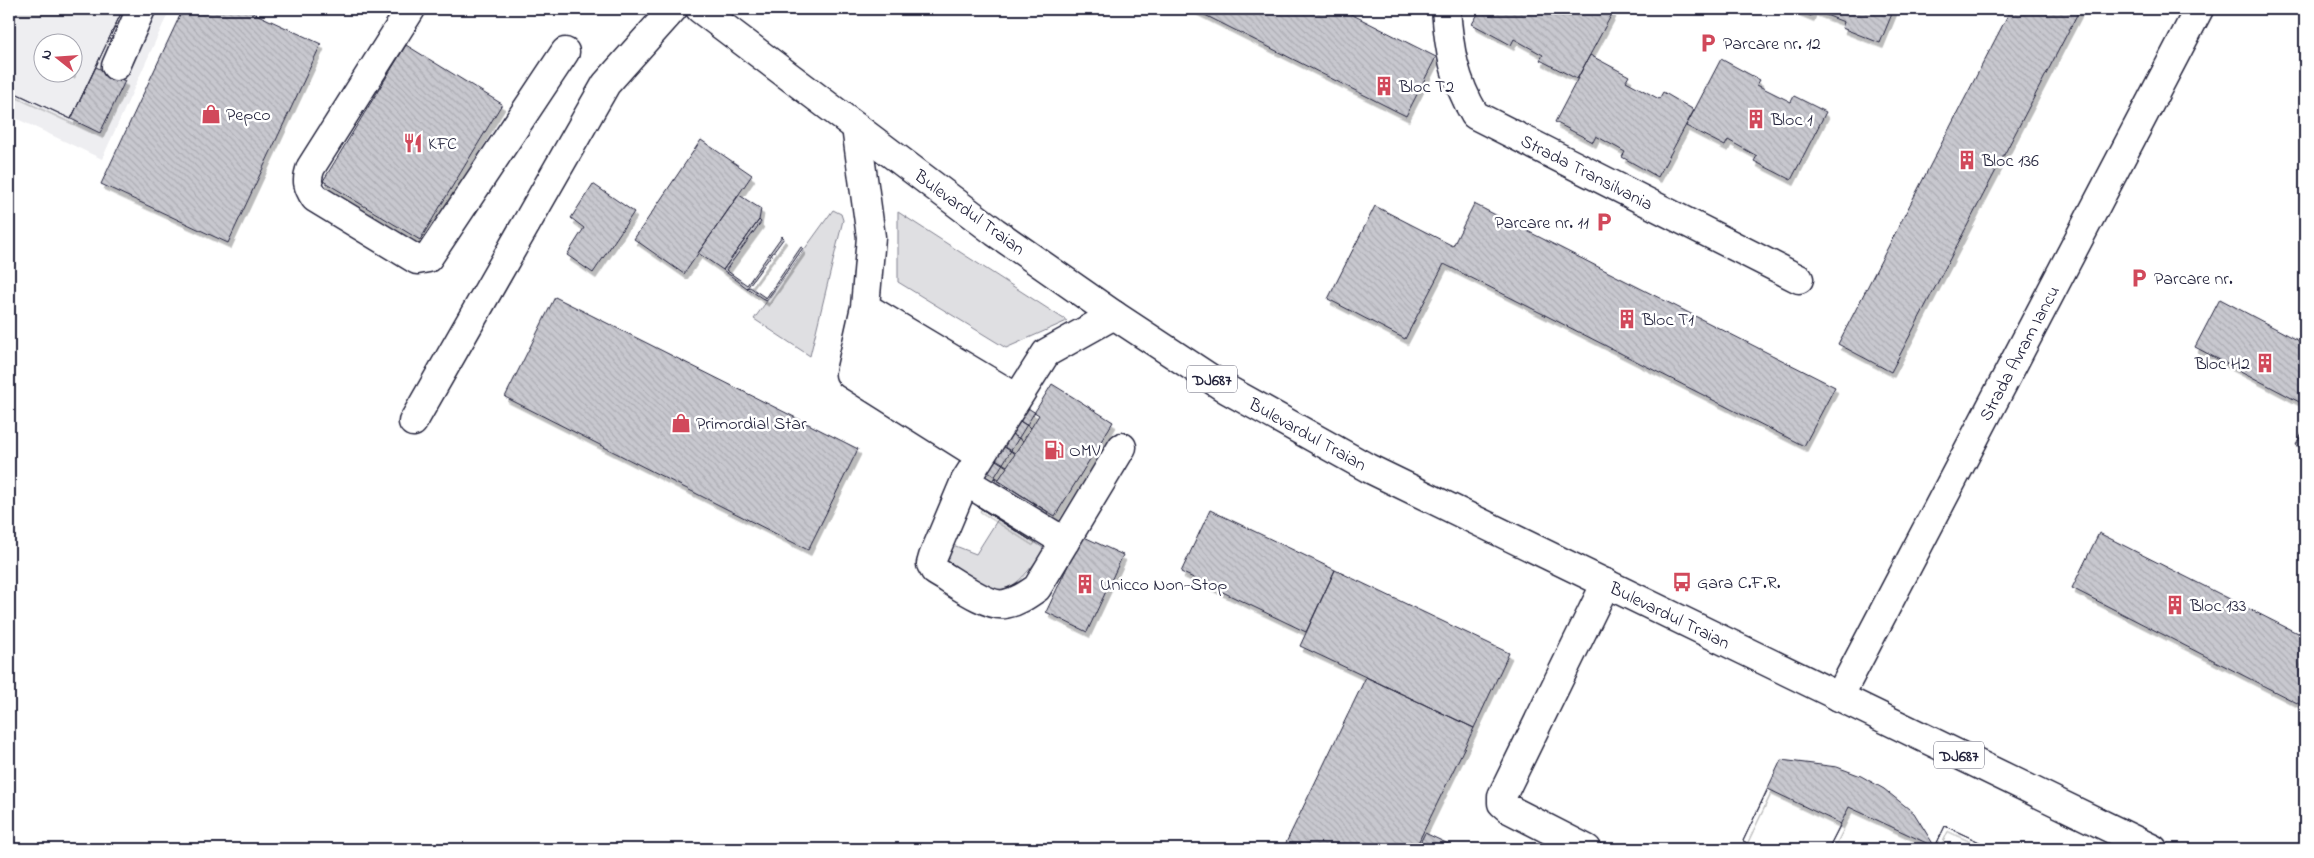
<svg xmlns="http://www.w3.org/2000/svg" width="2314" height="858" viewBox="0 0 2314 858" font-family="'Indie Flower',sans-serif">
<defs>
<pattern id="building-back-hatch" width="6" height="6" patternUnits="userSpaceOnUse" patternTransform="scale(1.25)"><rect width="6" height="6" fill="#c8c8cf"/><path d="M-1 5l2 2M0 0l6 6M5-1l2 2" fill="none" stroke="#acacb3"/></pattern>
<filter id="shadow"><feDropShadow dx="3" dy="5.5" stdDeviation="0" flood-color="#0004"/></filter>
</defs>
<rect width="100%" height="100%" fill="#fff"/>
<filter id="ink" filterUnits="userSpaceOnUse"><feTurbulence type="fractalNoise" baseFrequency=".02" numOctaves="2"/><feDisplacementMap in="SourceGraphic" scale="10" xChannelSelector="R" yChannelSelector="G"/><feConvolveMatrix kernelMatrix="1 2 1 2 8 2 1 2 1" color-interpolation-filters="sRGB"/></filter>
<g filter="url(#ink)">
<path fill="#eeeef1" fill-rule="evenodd" d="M9,9h161l-68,150 -93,-44zM42,42h30v30h-30z"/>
<path fill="#dfdfe2" stroke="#80808e" d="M833,210l8,4 2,6 -33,136 -56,-37z
M898,212l169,109 -61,27 -108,-66z
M998,519l47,30c-41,57 -45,45 -101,15l9,-19 23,9z"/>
<path fill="url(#building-back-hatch)" stroke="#22223b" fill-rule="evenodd" filter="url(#shadow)" d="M9,9h114l-52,110 -62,-29zM42,42h30v30h-30z
M9,9h114l-52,110 -62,-29zM42,42h30v30h-30z
M183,9h62l76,35 -93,199 -127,-59z
M1193,9h148l95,48 -30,59z
M1481,9h126l6,3 -36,67 -37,-19 3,-5 -29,-16 -3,6 -39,-21z
M1794,9h100l-14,34 -38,-15 2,-6 -31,-12 -2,6z
M2011,9h69l-189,363 -53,-28z
M406,45l96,59 -82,136 -97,-59z
M1590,55l39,21 -3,5 33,18 4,-7 31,18 -36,67 -36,-20 3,-5 -29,-16 -3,6 -38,-20z
M1721,59l39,21 -3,5 34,17 3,-6 32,16 -35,68 -37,-19 3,-5 -29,-16 -3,6 -39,-20z
M96,67l29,14 -25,52 -29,-14z
M701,140l51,35 -68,99 -50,-35z
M593,184l41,28 -41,61 -26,-18 17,-27 -13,-10z
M739,195l22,14 -2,11 -36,50 -25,-17z
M1474,204l361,183 -31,59 -360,-182 -39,75 -77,-40 47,-93 78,40z
M759,220l2,2 -35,48 21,15 35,-49 2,2 -37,50 -24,-18z
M801,247l2,1 -37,53 -19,-13 3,-1 16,11z
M555,297l303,152 -50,101 -303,-153z
M2220,299l85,45v61l-110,-58z
M983,380l56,35 -8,13 -56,-35z
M1052,384l61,38 -58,94 -61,-38z
M975,393l56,35 -8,13 -56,-36z
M967,406l56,35 -8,12 -56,-35z
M959,418l56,36 -8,12 -56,-35z
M2305,428v22l-9,-5z
M951,432l56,35 -8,12 -56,-35z
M994,478l54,34 -18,28 -53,-34z
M978,504l54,33 -2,3 -53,-34z
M1210,510l125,60 -29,62 -125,-60z
M2099,533l206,104v70l-233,-119z
M1082,536l41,19 -36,77 -41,-20z
M1335,570l174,83 -35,75 -174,-82z
M1366,677l108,51 -59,121h-132z
M1781,760l56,7 24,9 23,13 30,24 21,34 10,-21 41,19 -2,4h-223l-18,-8z
M1768,789l73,35 -13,25h-67l-18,-8z
M1849,807l86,40 10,-21 41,19 -2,4h-156z
M1425,833l34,16h-42z"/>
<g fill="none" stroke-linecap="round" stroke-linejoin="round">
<defs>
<path id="minor" d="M411,9l-100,158c-5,13 -4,19 4,31l102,62 11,-2 137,-206
M1446,9c3,40 8,71 29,106l324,164
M116,66l25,-57
M856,127l15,110 -6,70 152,91
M865,307l-15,67 130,82
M1114,315l-68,38 -81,128 -32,76 -2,7 4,7c15,8 53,37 70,33 12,-2 22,-9 32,-16l85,-141
M861,330l143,89
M857,351l136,85
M413,422l193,-338 67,-75
M965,481l100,61
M1839,697l360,-688
M1587,849l-78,-40 -7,-6v-7l104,-213"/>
<path id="major" d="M700,9l295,223 119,83 114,75 140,78 785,381"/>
</defs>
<use href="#minor" stroke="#22223b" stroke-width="31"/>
<use href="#major" stroke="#22223b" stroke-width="31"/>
<use href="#minor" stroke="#fff" stroke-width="28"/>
<use href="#major" stroke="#fff" stroke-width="28"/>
</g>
</g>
<defs>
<symbol id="parking-bare" viewBox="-9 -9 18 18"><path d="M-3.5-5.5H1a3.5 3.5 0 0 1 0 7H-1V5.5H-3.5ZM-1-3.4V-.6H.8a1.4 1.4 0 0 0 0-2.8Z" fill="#d1495b" stroke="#fff" stroke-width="2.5" paint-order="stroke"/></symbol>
<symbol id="building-bare" viewBox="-9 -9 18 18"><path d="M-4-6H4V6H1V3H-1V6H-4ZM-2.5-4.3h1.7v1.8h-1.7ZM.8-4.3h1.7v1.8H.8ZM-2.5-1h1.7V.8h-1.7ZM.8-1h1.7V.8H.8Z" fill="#d1495b" stroke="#fff" stroke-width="2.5" paint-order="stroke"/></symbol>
<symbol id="shop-bare" viewBox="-9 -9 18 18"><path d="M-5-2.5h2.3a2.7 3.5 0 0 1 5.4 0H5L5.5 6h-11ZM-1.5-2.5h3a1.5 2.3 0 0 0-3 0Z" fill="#d1495b" stroke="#fff" stroke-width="2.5" paint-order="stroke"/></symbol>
<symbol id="restaurant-bare" viewBox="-9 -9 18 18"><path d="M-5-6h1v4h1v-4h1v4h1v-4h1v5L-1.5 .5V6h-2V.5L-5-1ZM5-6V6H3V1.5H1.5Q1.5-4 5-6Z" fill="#d1495b" stroke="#fff" stroke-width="2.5" paint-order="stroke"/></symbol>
<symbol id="fuel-bare" viewBox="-9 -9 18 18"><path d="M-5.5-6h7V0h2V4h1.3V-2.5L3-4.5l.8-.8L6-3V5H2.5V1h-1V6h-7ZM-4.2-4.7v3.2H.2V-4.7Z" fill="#d1495b" stroke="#fff" stroke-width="2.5" paint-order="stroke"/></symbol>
<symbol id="bus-bare" viewBox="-9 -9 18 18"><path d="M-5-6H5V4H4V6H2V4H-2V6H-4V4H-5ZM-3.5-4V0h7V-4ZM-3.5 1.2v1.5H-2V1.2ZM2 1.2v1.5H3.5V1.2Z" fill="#d1495b" stroke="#fff" stroke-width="2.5" paint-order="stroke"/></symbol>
</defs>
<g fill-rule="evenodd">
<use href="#parking-bare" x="1694" y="29" width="28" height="28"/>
<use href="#building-bare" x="1370" y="72" width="28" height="28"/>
<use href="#shop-bare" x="197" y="100" width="28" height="28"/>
<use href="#building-bare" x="1742" y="105" width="28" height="28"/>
<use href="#restaurant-bare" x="399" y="129" width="28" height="28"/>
<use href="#building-bare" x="1953" y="146" width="28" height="28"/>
<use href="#parking-bare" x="1590" y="208" width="28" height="28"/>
<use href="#parking-bare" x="2125" y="264" width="28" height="28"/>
<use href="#building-bare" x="1613" y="305" width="28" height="28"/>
<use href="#building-bare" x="2251" y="349" width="28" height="28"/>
<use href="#shop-bare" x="667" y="409" width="28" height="28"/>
<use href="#fuel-bare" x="1040" y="436" width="28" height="28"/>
<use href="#bus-bare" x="1668" y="568" width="28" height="28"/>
<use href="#building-bare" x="1071" y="570" width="28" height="28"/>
<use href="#building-bare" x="2161" y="591" width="28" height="28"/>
</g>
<g text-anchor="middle" stroke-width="5" stroke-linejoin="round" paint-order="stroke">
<g fill="#fff" stroke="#646476" stroke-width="1">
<rect x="1187" y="365.5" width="50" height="27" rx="4"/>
<rect x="1934" y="741.5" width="50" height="27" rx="4"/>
</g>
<g font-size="16" font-weight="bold" fill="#22223b">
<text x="1212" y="385">DJ687</text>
<text x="1959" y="761">DJ687</text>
</g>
<g font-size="18" fill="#22223b" stroke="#fff" text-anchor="start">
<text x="1723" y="49">Parcare nr. 12</text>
<text x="1399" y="92">Bloc T2</text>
<text x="226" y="120">Pepco</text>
<text x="1771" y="125">Bloc 1</text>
<text x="428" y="149">KFC</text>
<text x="1982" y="166">Bloc 136</text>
<text x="1589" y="228" text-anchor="end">Parcare nr. 11</text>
<text x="2154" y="284">Parcare nr.</text>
<text x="1642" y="325">Bloc T1</text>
<text x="2250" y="369" text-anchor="end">Bloc H2</text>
<text x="696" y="429">Primordial Star</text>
<text x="1069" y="456">OMV</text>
<text x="1697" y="588">Gara C.F.R.</text>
<text x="1100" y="590">Unicco Non-Stop</text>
<text x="2190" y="611">Bloc 133</text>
</g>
<g font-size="18" fill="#22223b" stroke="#fff">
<text transform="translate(1587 172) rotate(27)" y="6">Strada Transilvania</text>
<text transform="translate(970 212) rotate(36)" y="6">Bulevardul Traian</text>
<text transform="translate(2019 353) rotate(-62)" y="6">Strada Avram Iancu</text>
<text transform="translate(1308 434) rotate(29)" y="6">Bulevardul Traian</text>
<text transform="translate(1670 615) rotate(26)" y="6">Bulevardul Traian</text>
</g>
</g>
<rect width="2314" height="858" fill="none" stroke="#fff" stroke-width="30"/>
<rect x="15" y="15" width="2284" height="828" fill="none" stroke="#22223b" stroke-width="2" filter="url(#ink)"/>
<g transform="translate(58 58) rotate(287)"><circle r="24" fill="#ffffff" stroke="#a7a7b1"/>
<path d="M0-4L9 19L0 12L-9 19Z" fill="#d1495b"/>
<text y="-8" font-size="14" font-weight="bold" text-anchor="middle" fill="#22223b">N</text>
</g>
</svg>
